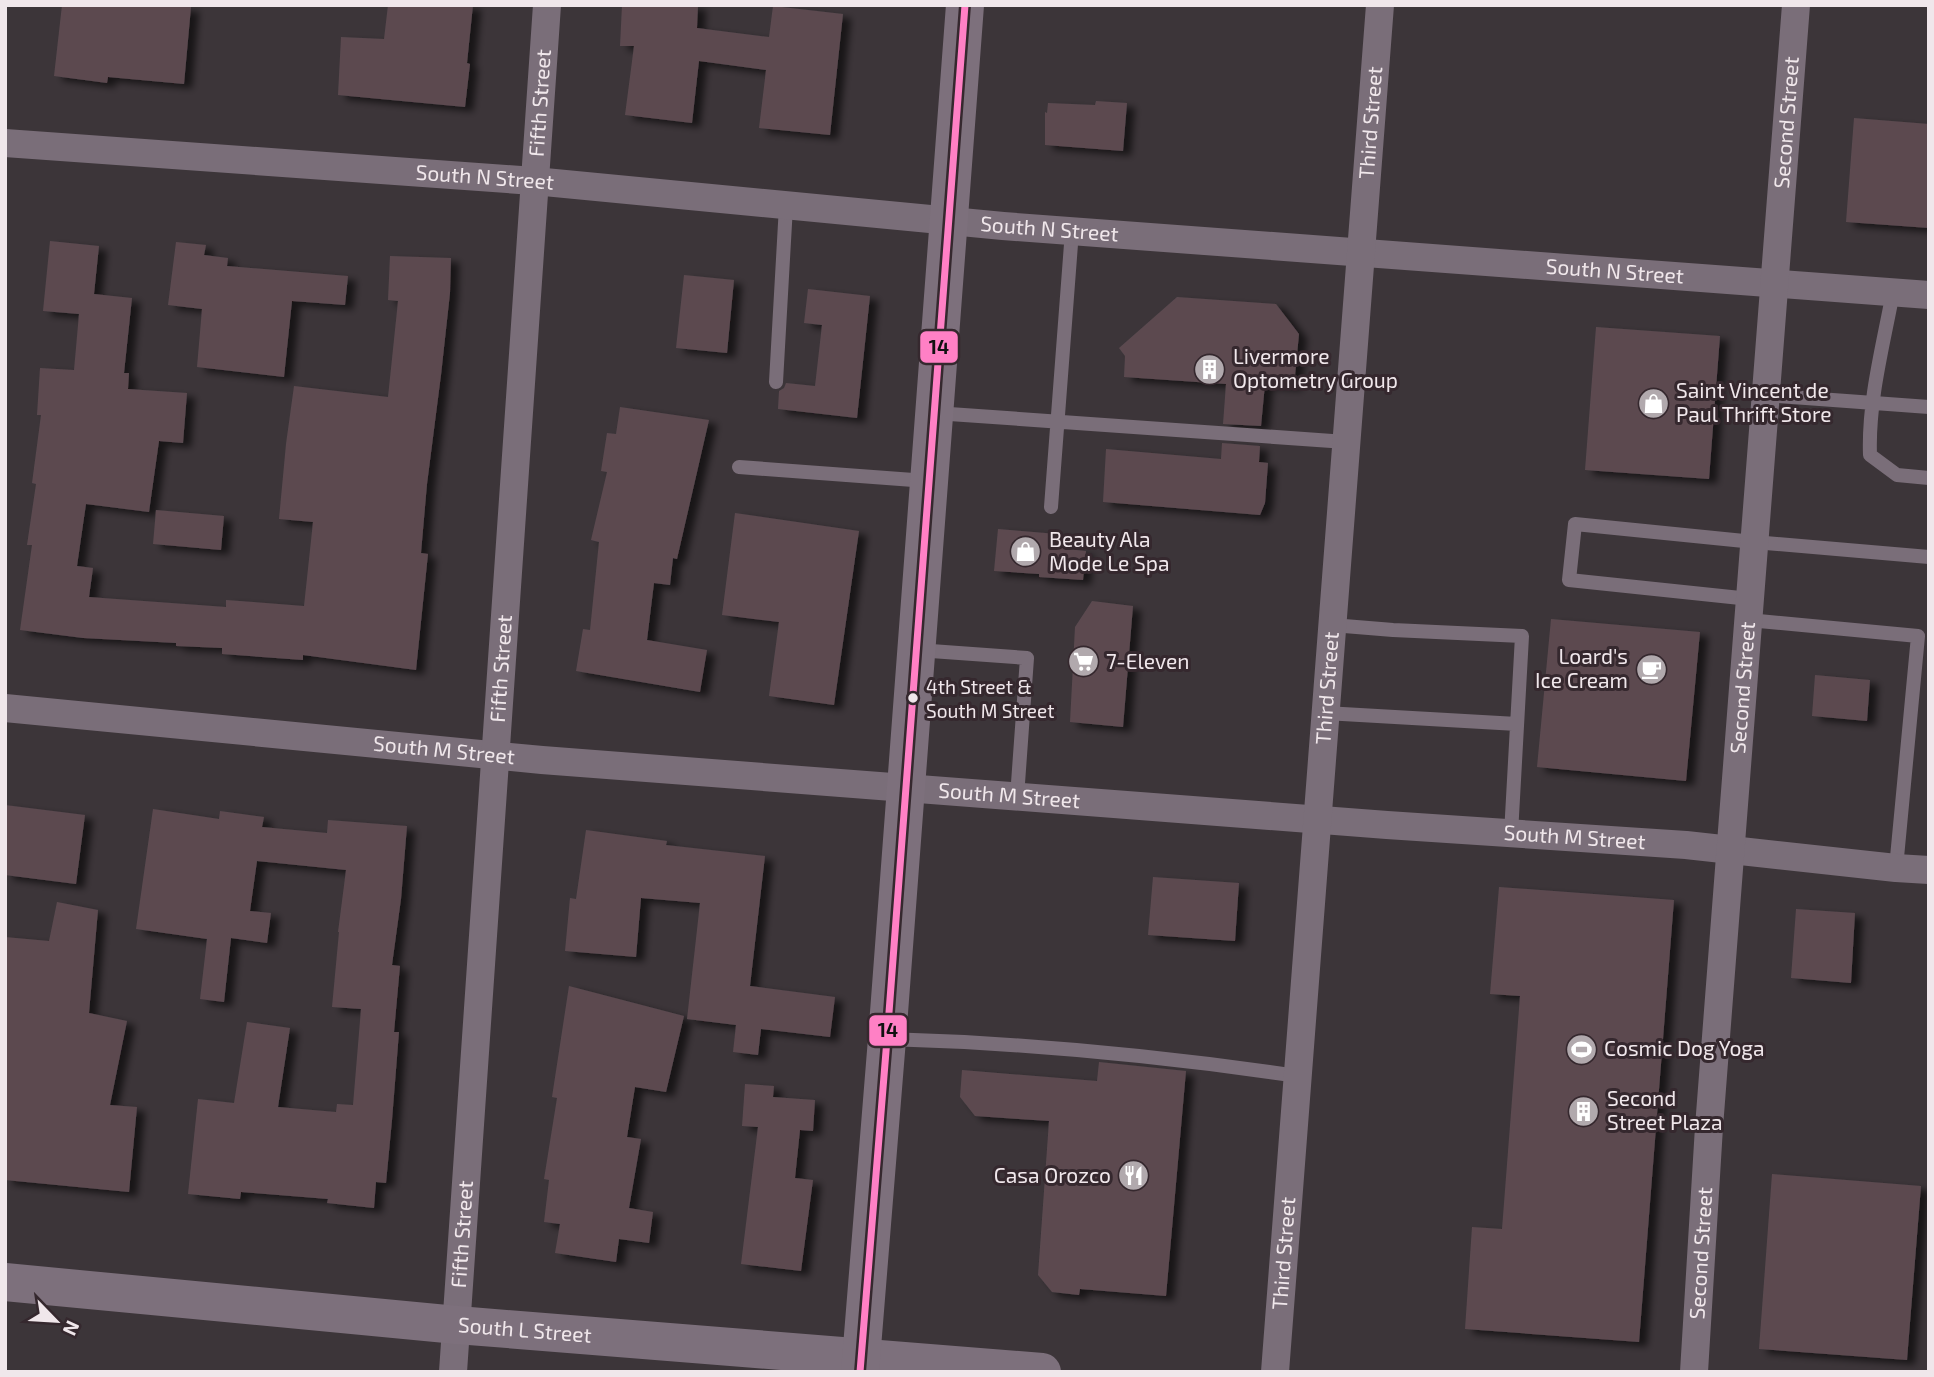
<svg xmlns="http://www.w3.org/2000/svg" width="1934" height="1377" viewBox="0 0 1934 1377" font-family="'Exo 2',sans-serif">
<defs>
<filter id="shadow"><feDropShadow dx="8" dy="4.5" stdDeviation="3.5" flood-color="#0009"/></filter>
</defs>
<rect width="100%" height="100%" fill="#3c3539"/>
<path fill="#5b4a50" filter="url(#shadow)" d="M62,5l129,2 -7,77 -76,-7 -1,6 -53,-7z
M388,5h85l-6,58 3,1 -5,43 -127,-12 3,-58 43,2z
M622,5h76l-1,23 72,9 4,-31 70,8 -13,121 -71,-7 7,-58 -67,-9 -7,62 -67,-8 9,-69h-14z
M1096,101l31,2 -4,48 -78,-6v-33l2,1 1,-10 47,2z
M1854,118l75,6v104l-83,-6z
M50,241l49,5 -5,48 38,4 -8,75h5l-1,16 59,4 -4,50 -24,-2 -10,71 -63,-8 -9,62 16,2 -4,29 137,10v-7l78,6 9,-84 -34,-3 7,-75 8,-58 94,11 10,-96 -10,-1 2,-44 61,2 -1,35 -9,82 -14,109 -6,69 7,1 -12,116 -113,-15v5l-81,-6v-6l-46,-2v-3l-93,-5 -63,-8 12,-85h-5l9,-61 -4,-1 9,-68h-4l3,-47 34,2 5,-56 -36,-3z
M176,242l30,3 -2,10 24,3 -1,8 121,10 -3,29 -53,-4 -8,76 -87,-10 5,-58 -34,-4z
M684,275l50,5 -7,73 -51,-5z
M808,289l62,7 -13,122 -79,-9 1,-18 5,-3 2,-5 29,3 7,-61 -18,-2z
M1177,297l99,7 23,30 -5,52 -29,-2 -4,42 -38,-2 3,-40 -102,-7 1,-21 -6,-8z
M1596,327l124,9 -11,143 -124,-9z
M620,407l89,13 -32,139 -4,-1 -3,27 -16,-2 -7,57 60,10 -7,42 -124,-21 7,-42 7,1 9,-88 -8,-2 16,-68 -6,-1 6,-38 9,1z
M1222,443l38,3 -1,16 9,1 -3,40 -5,12 -157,-13 3,-53 115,10z
M156,510l68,6 -3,34 -68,-6z
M735,513l124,18 -25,174 -65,-9 10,-74 -57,-7z
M998,529l71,6 -2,14 19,2 -3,29 -44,-3v-3l-45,-3z
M1092,601l41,5 -10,121 -53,-5 5,-95z
M1551,619l149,13 -14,149 -149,-14z
M1815,675l55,5 -3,41 -55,-5z
M5,805l80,10 -9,69 -71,-9z
M153,809l66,10 1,-8 44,6 -2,10 65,6 1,-13 79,6 -6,73 -9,66 8,1 -6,66h5l-7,88 -6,63 -10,-1 -2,26 -47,-5 1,-4 -87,-7 -1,7 -52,-5 10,-95 36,4 13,-81 43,6 -12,79 58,5 1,-8 16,1 8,-96 -29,-2 7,-75h-1l8,-62 -89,-9 -7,50 21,2 -4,30 -36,-5 -7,64 -24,-3 7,-60 -71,-10z
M586,830l81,11 -1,4 99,11 -15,130 85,11 -5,40 -69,-8 -3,26 -25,-3 3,-27 -49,-6 13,-116 -59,-5 -5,59 -71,-6 5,-53 6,1z
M1153,877l86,6 -4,58 -87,-6z
M1499,887l175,13 -35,442 -174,-13 7,-102 30,2 18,-233 -30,-2z
M57,902l41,8 -9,103 38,8 -17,84 27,2 -8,85 -124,-12v-243l44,4z
M1796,909l59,4 -4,70 -60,-5z
M569,986l115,30 -18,76 -31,-5 -8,50 14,2 -12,69 24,4 -4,31 -30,-4 -3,23 -61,-9 5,-29 -16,-2 5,-42 -5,-1 13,-81 -5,-1z
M1099,1062l87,9 -20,225 -86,-7 -1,6 -27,-3 -14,-17 11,-154 -74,-5 -15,-19 2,-27 135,11z
M745,1084l29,2 -1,11 42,3 -2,31 -13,-1 -5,48 18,2 -12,91 -60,-7 17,-137 -16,-1z
M1772,1174l149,12 -14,174 -148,-11z"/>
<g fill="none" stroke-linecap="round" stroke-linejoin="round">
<path stroke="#7a6e79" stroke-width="14" d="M1893,292c-10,54 -25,109 -23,163l27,20 32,3
M776,382l10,-176
M1765,395l164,12
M935,413l411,29
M739,467l188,14
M1051,507l21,-276
M1750,599l-181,-19 6,-56 179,18 175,15
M1748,620l170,16 -22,232
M1332,625l61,5 129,6 -11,198
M917,650l110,8 -10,139
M1325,713l192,11
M888,1039c137,4 274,17 409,37"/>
<g stroke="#7a6e79" stroke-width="28">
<path id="s1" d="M5,143l529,38 469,45 926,69"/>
<path id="s2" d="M5,708l537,52 845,65 299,20 210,23 33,2"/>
<path id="s3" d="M453,1372l94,-1367"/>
<path id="s4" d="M1275,1372l105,-1367"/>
<path id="s5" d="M1694,1372l15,-245 87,-1122"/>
</g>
<g stroke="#7d707c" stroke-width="38">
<path id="s6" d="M5,1282l452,43 585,47"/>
<path d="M860,1372l27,-333 78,-1034"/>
</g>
<defs>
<path id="bus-1" d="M860,1372l27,-333 78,-1034"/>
</defs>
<use href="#bus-1" stroke="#35282e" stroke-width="12"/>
<use href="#bus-1" stroke="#ff80c5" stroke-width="7"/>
</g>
<defs>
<symbol id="building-disc" viewBox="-11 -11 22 22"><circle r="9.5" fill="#b1a9ad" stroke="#35282e"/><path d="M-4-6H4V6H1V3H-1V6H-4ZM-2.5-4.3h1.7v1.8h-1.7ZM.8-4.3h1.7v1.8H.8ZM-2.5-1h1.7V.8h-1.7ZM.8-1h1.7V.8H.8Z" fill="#fff"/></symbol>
<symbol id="shop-disc" viewBox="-11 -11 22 22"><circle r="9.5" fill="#b1a9ad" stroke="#35282e"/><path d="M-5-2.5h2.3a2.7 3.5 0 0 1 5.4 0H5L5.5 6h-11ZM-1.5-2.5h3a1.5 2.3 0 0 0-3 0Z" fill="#fff"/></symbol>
<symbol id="supermarket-disc" viewBox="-11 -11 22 22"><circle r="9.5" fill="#b1a9ad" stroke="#35282e"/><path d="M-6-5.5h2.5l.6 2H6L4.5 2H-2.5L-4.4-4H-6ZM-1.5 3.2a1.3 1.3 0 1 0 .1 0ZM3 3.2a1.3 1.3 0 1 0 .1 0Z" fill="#fff"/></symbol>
<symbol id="cafe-disc" viewBox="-11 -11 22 22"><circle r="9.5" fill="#b1a9ad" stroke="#35282e"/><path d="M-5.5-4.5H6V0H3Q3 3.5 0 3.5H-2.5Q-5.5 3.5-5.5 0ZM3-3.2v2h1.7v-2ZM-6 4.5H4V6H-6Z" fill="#fff"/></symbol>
<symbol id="stadium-disc" viewBox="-11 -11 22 22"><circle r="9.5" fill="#b1a9ad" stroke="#35282e"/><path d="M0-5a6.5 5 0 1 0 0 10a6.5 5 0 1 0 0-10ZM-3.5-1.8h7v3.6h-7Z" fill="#fff"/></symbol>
<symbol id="restaurant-disc" viewBox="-11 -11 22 22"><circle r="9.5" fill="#b1a9ad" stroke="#35282e"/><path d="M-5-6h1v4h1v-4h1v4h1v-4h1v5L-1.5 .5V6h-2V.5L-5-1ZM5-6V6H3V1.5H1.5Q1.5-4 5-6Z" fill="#fff"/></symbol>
</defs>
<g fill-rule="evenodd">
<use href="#building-disc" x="1192" y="352" width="35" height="35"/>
<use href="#shop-disc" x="1636" y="386" width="35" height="35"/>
<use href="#shop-disc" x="1008" y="534" width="35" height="35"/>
<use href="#supermarket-disc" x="1066" y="644" width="35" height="35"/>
<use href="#cafe-disc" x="1634" y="652" width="35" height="35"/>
<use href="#stadium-disc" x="1564" y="1032" width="35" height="35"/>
<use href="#building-disc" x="1566" y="1094" width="35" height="35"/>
<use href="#restaurant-disc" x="1116" y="1158" width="35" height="35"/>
</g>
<circle fill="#f0e7eb" stroke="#35282e" stroke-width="2.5" cx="913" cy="698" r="6"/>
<g text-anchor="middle" stroke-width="6" stroke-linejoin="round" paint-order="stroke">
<g font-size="19" fill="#f0e7eb" stroke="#35282e" text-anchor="start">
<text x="926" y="694">4th Street &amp;<tspan x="926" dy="24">South M Street</tspan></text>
</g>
<g font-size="21" fill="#f0e7eb" stroke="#35282e">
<text dy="7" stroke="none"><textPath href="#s3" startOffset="1272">Fifth Street</textPath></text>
<text dy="7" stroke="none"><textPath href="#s4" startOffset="1253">Third Street</textPath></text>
<text dy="7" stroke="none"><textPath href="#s5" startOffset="1253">Second Street</textPath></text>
<text dy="7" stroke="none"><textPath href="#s1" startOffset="481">South N Street</textPath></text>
<text dy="7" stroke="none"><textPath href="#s1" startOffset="1048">South N Street</textPath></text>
<text dy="7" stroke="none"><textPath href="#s1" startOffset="1615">South N Street</textPath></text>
<text dy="7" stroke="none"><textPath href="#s3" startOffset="705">Fifth Street</textPath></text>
<text dy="7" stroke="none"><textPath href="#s5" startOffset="686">Second Street</textPath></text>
<text dy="7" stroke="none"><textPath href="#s4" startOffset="686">Third Street</textPath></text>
<text dy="7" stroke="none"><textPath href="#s2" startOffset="441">South M Street</textPath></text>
<text dy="7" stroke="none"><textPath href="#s2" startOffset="1008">South M Street</textPath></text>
<text dy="7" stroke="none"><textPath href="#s2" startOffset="1575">South M Street</textPath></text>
<text dy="7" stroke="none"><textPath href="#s3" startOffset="138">Fifth Street</textPath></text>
<text dy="7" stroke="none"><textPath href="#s4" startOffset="119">Third Street</textPath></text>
<text dy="7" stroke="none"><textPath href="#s5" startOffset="119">Second Street</textPath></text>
<text dy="7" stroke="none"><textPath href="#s6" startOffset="522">South L Street</textPath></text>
</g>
<g font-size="21" fill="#f0e7eb" stroke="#35282e" text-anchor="start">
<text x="1233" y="364">Livermore<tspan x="1233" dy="24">Optometry Group</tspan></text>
<text x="1676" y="398">Saint Vincent de<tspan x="1676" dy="24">Paul Thrift Store</tspan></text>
<text x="1049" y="547">Beauty Ala<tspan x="1049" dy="24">Mode Le Spa</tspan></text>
<text x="1628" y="664" text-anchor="end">Loard's<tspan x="1628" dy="24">Ice Cream</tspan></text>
<text x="1106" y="669">7-Eleven</text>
<text x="1604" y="1056">Cosmic Dog Yoga</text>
<text x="1607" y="1106">Second<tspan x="1607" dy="24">Street Plaza</tspan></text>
<text x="1111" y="1183" text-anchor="end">Casa Orozco</text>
</g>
</g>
<g stroke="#35282e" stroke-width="2.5">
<rect x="919" y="330" width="40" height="34" rx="7" fill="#ff80c5"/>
<rect x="868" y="1014" width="40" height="33" rx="7" fill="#ff80c5"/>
</g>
<g font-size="19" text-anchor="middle" font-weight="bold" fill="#111">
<text x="939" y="354">14</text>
<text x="888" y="1037">14</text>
</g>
<rect width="1934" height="1377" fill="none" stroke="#f0e7eb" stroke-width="14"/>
<g transform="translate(56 1321) rotate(115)" stroke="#35282e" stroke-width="5" paint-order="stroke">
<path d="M0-5L12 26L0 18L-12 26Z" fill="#f0e7eb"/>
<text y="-10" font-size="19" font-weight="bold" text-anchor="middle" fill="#f0e7eb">N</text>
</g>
</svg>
